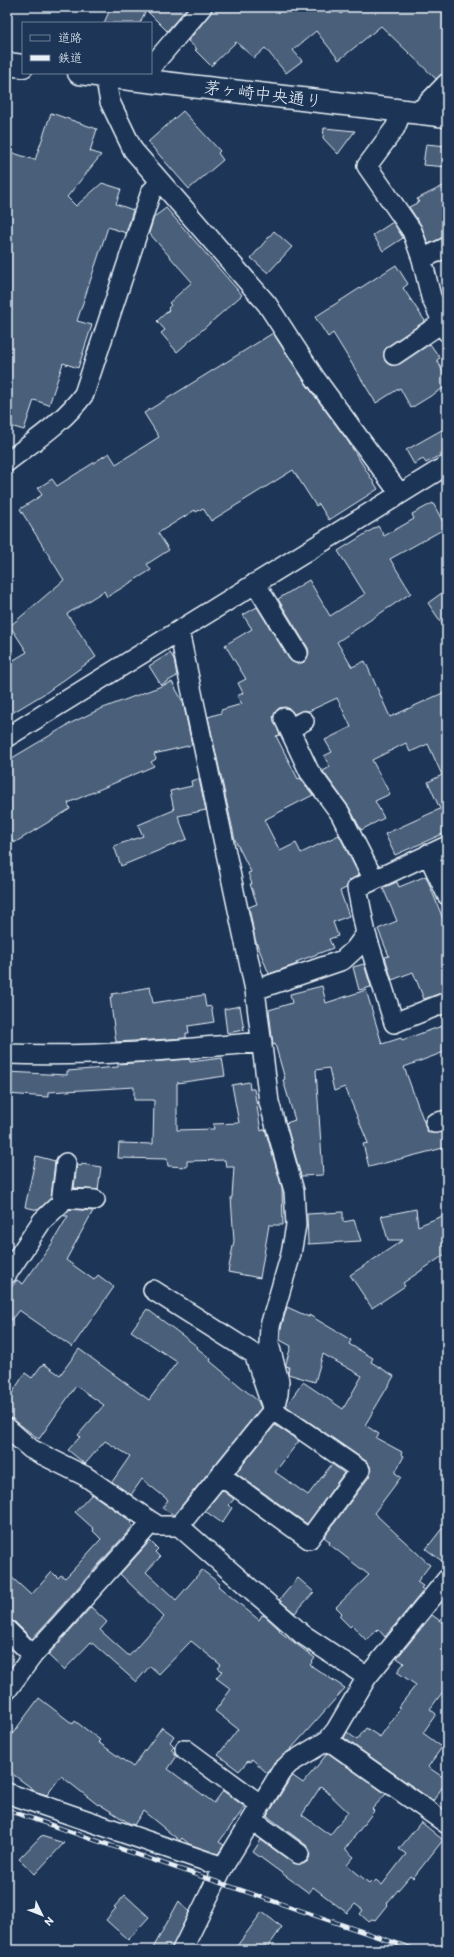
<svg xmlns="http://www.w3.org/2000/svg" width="454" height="1957" viewBox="0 0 454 1957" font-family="Itim,'Klee One',sans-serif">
<rect width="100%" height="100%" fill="#1d3557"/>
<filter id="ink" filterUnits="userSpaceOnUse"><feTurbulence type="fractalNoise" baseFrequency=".025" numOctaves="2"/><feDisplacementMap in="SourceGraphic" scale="8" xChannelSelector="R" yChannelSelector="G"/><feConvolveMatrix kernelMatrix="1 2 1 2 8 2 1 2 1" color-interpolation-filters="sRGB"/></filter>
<g filter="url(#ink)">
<path fill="#495e7a" stroke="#e8f1f8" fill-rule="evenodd" d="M111,7h77l-21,24 -21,-21 -6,13h-36z
M213,7h123l5,7 9,-7h97v65l-3,1 -8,6 -55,-53 -42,34 -23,-29 -23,19 9,11 -16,12 -21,-25 -11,10 -18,-16 -25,24 -16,-16 2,-1 -9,-8 22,-27z
M183,111l37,40 -2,2 5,7 -34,29 -41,-47z
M51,113l46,16 -7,22 11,4 -34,42 9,9 26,-23 19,6 -5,15 17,6 -7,23 -18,-6 -31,94 15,4 -14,43 -15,-5 -14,42 -15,-5 -10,30 -17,-5v-274l28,9z
M324,128l31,3 -17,23 -15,-16z
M426,144l21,2v21l-24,-2z
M447,184v52l-19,8 -7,-19 -12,-18 10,-5 -2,-3z
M166,208l76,87 -65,57 -16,-19 4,-3 -8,-9 12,-11 -1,-2 3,-3 -2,-2 23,-21 -43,-49 5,-16z
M393,222l10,16 -20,13 -10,-16z
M274,231l18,16 -24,26 -17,-15z
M396,265l12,19 -5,4 22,33 -37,25 -4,5 1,10 5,4 10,-1 30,-20 10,14 -3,2 10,20v6l-36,22 -11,-20 -24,15 -43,-70 -5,4 -13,-20z
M273,333l33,51 41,56 31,49 -49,31 -10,-16 -3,2 -23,-36 -82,51 -8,-13 -7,4 -1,-2 -37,23 11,17 -22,14 4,6 -44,27 -3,-6 -37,23 29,43 -49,35 -40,24v-52l20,-12 -17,-26 54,-46 -44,-71 22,-14 -4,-7 14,-9 5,7 52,-33 7,11 43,-27 -15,-24z
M447,427v24l-21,12 -3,-4 -9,5 -8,-14z
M433,503l13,25 -56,31 21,34 -74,49 15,25 13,-6 25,56 57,-26v141l-52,23 -10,-21 55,-25 -12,-27 14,-7 -14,-31 -18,8 -4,-9 -34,17 18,34 -15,7 9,17 -23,12 -12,-23 -26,-36 7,-4 -6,-11 8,-4 -7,-12 26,-13 -14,-29 -28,13 -5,-1 -10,4 -4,-5 -5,-2 -6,1 -6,9 7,18 -4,1 22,43 2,-1 13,17 -49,25 16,31 16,-8 5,10 38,-18 20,40 -10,6 -3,7 -6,3 9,25 -16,6 5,14 -9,3 4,9 -37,14 1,2 -28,10 -14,-35 -6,-32 8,-3 -7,-20h2l-4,-11 3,-1 -16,-32 -27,-123 13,-4v-3l21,-6 -5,-8 6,-3 -5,-10 8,-4 -21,-34 27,-16 -9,-14 14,-8 32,52 9,5 6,-2 5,-9 -1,-5 -30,-49 31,-19 21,36 35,-22 -27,-43 40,-25 6,10 30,-17 -2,-5z
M447,589v42l-19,-28z
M170,653l4,6 3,17 -16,9 -12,-19z
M172,682l11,20 9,43 -38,9 2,5 -5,3 3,4 -86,37 2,6 -56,34 -7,-12v-70l64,-38 27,-13z
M199,779l7,31 -28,6 9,23 -66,27 -7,-20 29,-10 -5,-11 36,-15 -4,-19 22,-5 -1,-5z
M426,876l21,53v62l-23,8 -11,-27 -21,8 -7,-23 4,-1 -11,-27 19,-8 -14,-33 14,-6 2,5z
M364,964l7,23 -12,3 -6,-23z
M322,986l4,17 40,-13 16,54 19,-6 1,2 40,-14 2,4 3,-1v22l-43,16 24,66 19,-1v15l-78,20 -6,-23 5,-1 -23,-56 -11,4 -5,-23 -13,2 7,105 -22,1 -15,-53 9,-3 -12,-40 2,-1 -10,-35 -2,1 -4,-35 23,-7 -2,-9z
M150,987l3,16 51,-8 2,12 5,-1 3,16 -26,4 1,7h-3v5l-70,4 -6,-45h2v-3z
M240,1006l4,24 -17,3 -3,-24z
M222,1058l3,18 -48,7v47l37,-1 -1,-5 26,-1 -7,-38 17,-3 1,7h4l7,42 4,-2 17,59 1,37h-14l-9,53 -32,-6 6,-31 -3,-44h1l2,-30h-8l-1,-7 -38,1v6l-19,-1 -1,-7 -49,-1 1,-15 34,1 1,-44h-20v-13l-86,5v5l-41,-3v-22l60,3v-4l51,-4v-3l72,-5v3z
M36,1156l19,5 -4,37 -13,12 -13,-3z
M82,1164l19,3 -3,23 -24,-2 3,-23 4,1z
M69,1209l24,2 -27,49 28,20 4,-5 16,12 -42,60 -53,-37 -12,15v-32l10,-13 6,4 28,-39 17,-29h-4z
M416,1209l2,17 29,-12v39l-44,30 2,3 -33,22 -22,-33 53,-35h-15l-7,-24z
M343,1212v10l11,-2 7,21 -53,3 -1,-30z
M287,1307l22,10v-2l42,25 -2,4 24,14 -2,4 23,14 -29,49 14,9 -3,4 26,14 -1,2 3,2 -9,17 6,4 -27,36 56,52 -13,17 6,4 -2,2 3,2 -39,47 -7,-8 -12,11 -14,-15 -2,2 -11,-11 3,-3 -6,-6 33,-32 -40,-31 1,-2 -6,-5 45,-60 2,-5 -1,-6 -4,-5 -80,-55 17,-24 40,27 19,-33 -39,-22 -8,28 -27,-8 1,-7 -3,-1v-3l5,-17 -11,-6 1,-12z
M147,1309l51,38 -1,1 14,11 -1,2 48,40 3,7 -87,107 -12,-7 6,-8 -26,-21 -11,16 -19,-13 18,-26 -25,-15 -20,23 -17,-14 12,-13 -2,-2 26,-30 -28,-19 -37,53 -25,-19 -7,-3v-16l18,-28 7,5 9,-12 3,-2 16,11 19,-26 70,51 28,-38 -46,-31z
M275,1425l24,16 -24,31 33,23 24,-31 12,9 -37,51 -71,-51z
M222,1490l12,9 -5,6 3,3 -10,15 -17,-12z
M92,1494l40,28 -1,2 2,2 -101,113 -17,-17 -8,-3v-46l24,22 21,-23 6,6 3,-3 4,3 7,-7 29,-32 -8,-8 1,-2 -19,-17z
M447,1522v43l-21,-16z
M150,1541l8,8 -3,3 5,5 -14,15 30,28 26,-30 18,14 -2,2 41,34 3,-5 3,1 15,14 -1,1 36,27 -5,7 35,23 -54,61 -18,15 -6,9 -15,-14 -2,3 -2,-1 -9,10 -21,-16 20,-26 -23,-18 16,-22 -15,-11 6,-7 -4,-3 3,-3 -30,-24 -32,33 -9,-8 -14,16 -45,-40 -27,28 -16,-15 43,-48 16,15 -7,8 29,26 35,-39 -44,-43z
M298,1578l16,14 -19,21 -16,-13z
M432,1615l15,11v60l-17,23 6,5 -13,19 19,14 -14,20 19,13 -14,21 -89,-63 3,-6 10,8 9,-12 14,9 20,-28 -2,-1 18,-23 -19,-13 7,-9 -7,-5z
M39,1698l34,26 2,-3 25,19 -2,2 35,25 29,-40 12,9 -4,6 4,4 -3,3 6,7 -9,13 46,34 9,-12 22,16 -26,35 5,3 -6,9 -29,-10 -7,-6 -2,3 -37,-30 -9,14 -5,-2 -30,-19 -1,1 -37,-29 -14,19 -10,-3 -30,-22v-29z
M328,1753l58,41 -14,15 2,2 -29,38 9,8 -7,8 22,18 2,-2 2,2 3,-3 6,5 24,-31 -7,-5 22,-27 22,18 -30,38 -3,-2 -24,28 1,1 -12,15 -2,-1 -4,3 -9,-8 3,-4 -8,-6 -8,9 -34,-26 -4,6 -56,-41 8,-12 32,23 10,1 5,-3 2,-6 -4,-10 -39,-29 23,-37 3,-3 10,7zM321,1786l27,26 -18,23 -28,-20z
M41,1836l23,7 -29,31 -16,-15z
M125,1895l24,22 -21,23 -22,-20 10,-12 -2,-1z
M179,1901l10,11 -18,38h-19z
M262,1912l20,15 -16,23h-32z"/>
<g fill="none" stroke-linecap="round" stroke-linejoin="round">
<defs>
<path id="minor" d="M151,67l51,-60
M105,76l5,26 23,48 134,154 48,74 85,116
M402,111l-7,17 -28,38 45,65 10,28 9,38 16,35
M418,113l29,-30
M422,259l25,-12
M394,355l49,-33
M7,462c27,-21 57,-40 77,-68l67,-202 9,-10
M255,583l43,70
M179,631l76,359 14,112 25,89 2,34 -5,29 -21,72 -1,18 10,37 -1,13 -5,16 -94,116
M284,718l25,53 31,42 34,67
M290,729l14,-8
M7,737l440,-272
M428,854l19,41
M366,934l28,89 53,-21
M255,990l88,-30 12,-11 11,-15 -9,-46 90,-42
M7,1054c85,3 170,-4 255,-12
M435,1123l12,-3
M62,1198l33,2
M7,1274l35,-53 19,-18 5,-40
M153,1290l101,64 19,56 87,60 -51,69 -89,-64
M7,1428l24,21 54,27 67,46
M7,1630l26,25
M7,1690l26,-35 119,-133 6,4h21l123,108 65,43
M328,1740l119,84
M185,1749l76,56
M7,1793l216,74
M252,1820l47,34
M182,1950l41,-83 58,-95 9,-9 38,-23 8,-10 31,-53 80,-98"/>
<path id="major" d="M7,64l16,2
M79,73l368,43"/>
</defs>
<use href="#minor" stroke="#e8f1f8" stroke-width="22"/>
<use href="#major" stroke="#e8f1f8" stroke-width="25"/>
<use href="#minor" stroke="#1d3557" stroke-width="19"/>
<use href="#major" stroke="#1d3557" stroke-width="22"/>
<defs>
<path id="rail" d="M7,1810l409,140"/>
</defs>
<use href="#rail" stroke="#e8f1f8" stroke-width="4.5"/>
<use href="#rail" stroke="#1d3557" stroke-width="3" stroke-dasharray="9" stroke-linecap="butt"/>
</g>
</g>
<g text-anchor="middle" stroke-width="4" stroke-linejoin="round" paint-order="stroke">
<g font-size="17" fill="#e8f1f8" stroke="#1d3557">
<text transform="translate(263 94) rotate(7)" y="6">茅ヶ崎中央通り</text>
</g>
</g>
<rect width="454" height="1957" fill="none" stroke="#1d3557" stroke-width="24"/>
<rect x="12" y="12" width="430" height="1933" fill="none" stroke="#e8f1f8" stroke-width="1.5" filter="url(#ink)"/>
<rect x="22" y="22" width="130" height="52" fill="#1d3557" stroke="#6e8097"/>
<rect x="30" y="35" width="20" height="6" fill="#1d3557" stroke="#6e8097"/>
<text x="58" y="42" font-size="12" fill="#e8f1f8">道路</text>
<rect x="30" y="55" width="20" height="6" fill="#e8f1f8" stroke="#6e8097"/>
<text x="58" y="62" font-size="12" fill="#e8f1f8">鉄道</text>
<g transform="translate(42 1915) rotate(133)" stroke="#1d3557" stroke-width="3" paint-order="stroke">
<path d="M0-3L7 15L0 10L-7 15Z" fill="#e8f1f8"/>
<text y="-6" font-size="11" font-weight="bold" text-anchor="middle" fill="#e8f1f8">N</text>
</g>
</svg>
